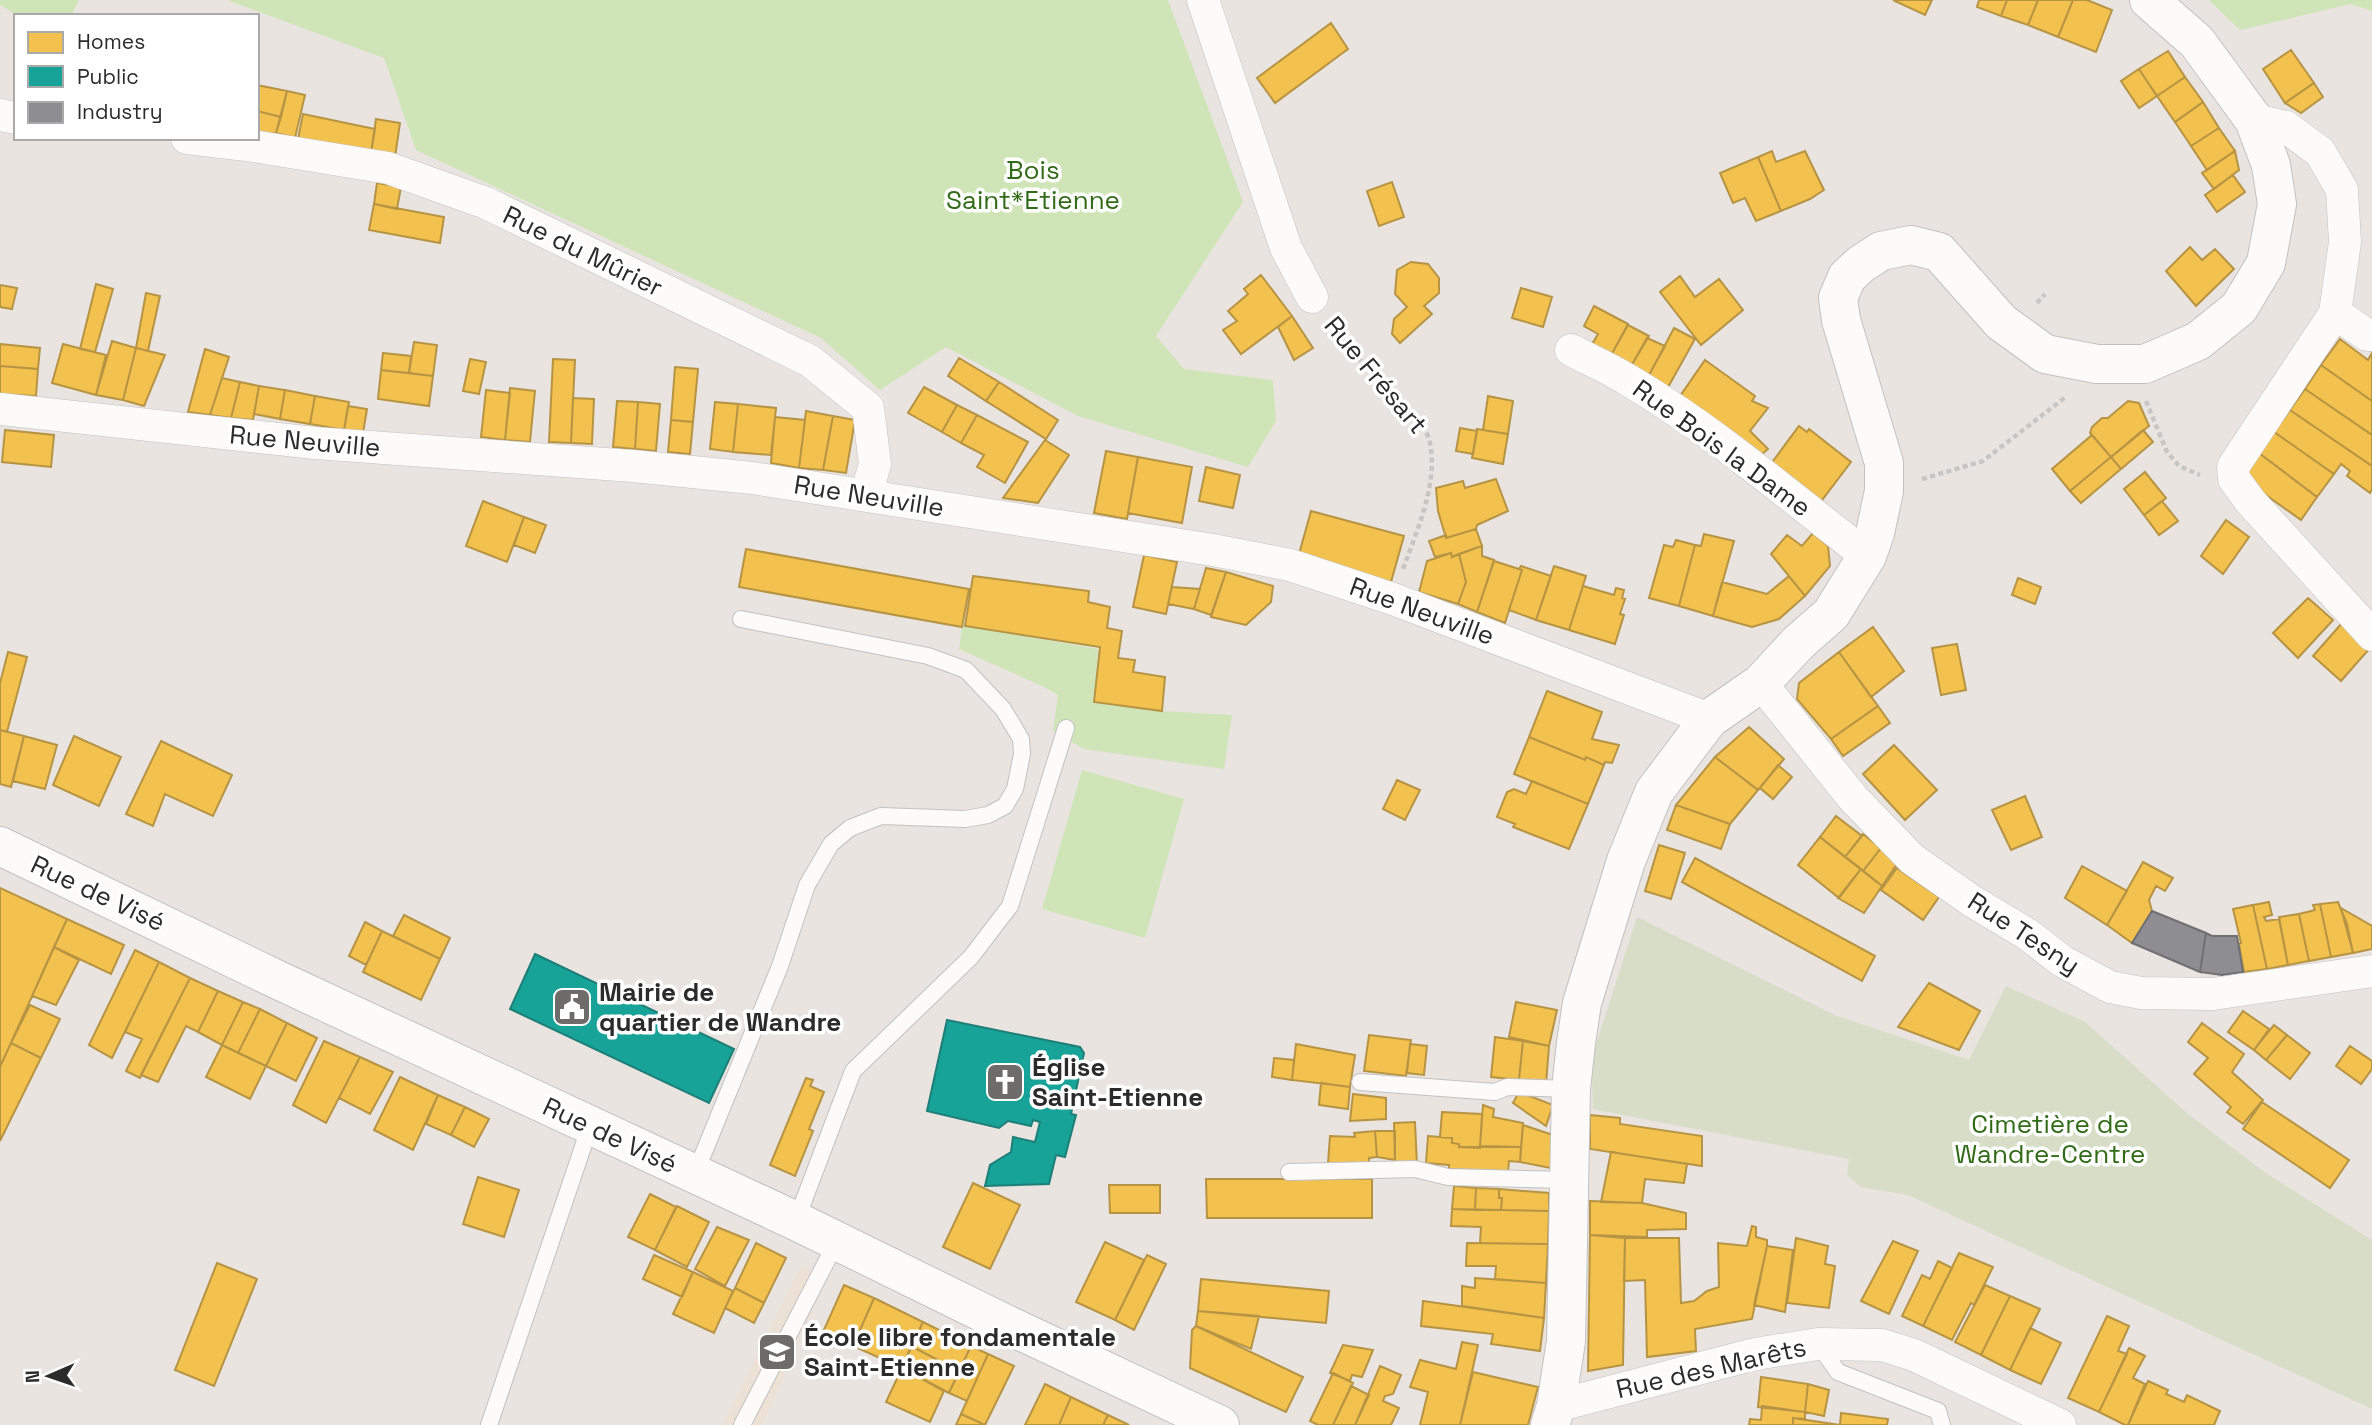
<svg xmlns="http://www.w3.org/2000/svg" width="2372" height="1425" viewBox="0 0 2372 1425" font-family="'Space Grotesk',sans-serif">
<rect width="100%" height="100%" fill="#e9e4e0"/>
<path fill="#ece1d4" d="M801,1266l26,12 -65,147h-39z"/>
<path fill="#cfe5b8" d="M0,0h79l-8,16h-52l-19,-11z
M227,0h941l75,202 -87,134 28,33 89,11 3,41 -28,46 -170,-51 -132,-69 -66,43 -59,-52 -405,-188 -32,-92z
M2209,0h163v11l-21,-7 -111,26z
M965,626l133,23 -4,53 68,9 70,4 -8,54 -140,-20 -31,-18 5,-36 -16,-9 -83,-37 3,-22z
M1082,770l102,29 -39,139 -103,-29z"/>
<path fill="#d7ddc7" d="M1637,917l200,99 132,44 37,-74 79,36 103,92 79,60 105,66v169l-464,-214 -47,-8 -14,-12 2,-16 -256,-50 -1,-29 -3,-14z"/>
<path fill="#f2c14e" stroke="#b69444" stroke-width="2" d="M1893,0h39l-7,15z
M1979,0h28l-6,16 -24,-9z
M2007,0h31l-10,25 -27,-9z
M2038,0h35l-15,37 -30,-12z
M2073,0h14l25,10 -16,42 -38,-15z
M1331,23l17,26 -73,54 -18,-25z
M2291,50l23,33 -29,20 -22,-34z
M2168,51l17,26 -28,19 -18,-27z
M2139,69l18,27 -18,12 -18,-27z
M2185,77l18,25 -28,20 -18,-26z
M2314,83l9,14 -22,16 -16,-10z
M257,85l30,6 -6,26 -24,-6z
M287,91l18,4 -10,43 -19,-5z
M2203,102l16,26 -28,18 -16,-24z
M257,111l24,6 -5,16 -19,2z
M303,114l72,15 -4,24 -73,-14z
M376,119l24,4 -5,34 -24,-4z
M2219,128l16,23 -28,19 -16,-24z
M1772,151l4,11 29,-11 19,39 -14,9 -29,12 -23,-54z
M2235,151l4,19 -25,19 -12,-16z
M1758,157l23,54 -25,10 -11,-23 -12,5 -13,-30z
M2233,175l12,17 -28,20 -12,-17z
M1392,182l12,35 -25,9 -12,-35z
M377,183l24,4 -4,22 -23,-5z
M374,204l70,13 -4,26 -71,-13z
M2190,247l12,13 13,-11 19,20 -38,37 -30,-35z
M1411,262l17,2 11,14v15l-15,13 8,8 -32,29 -8,-9 2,-15 13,-12 -12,-13 2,-24z
M1261,275l31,41 -51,38 -18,-24 14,-9 -9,-10 20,-17 -4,-5z
M1680,276l15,21 24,-18 24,31 -42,35 -41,-53z
M96,284l17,5 -18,63 -15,-3z
M0,285l17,3 -5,21 -12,-2z
M1521,288l31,9 -9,30 -31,-9z
M146,293l14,3 -12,55 -12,-3z
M1594,306l34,18 -18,33 -19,-11 7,-12 -14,-8z
M1292,316l21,32 -19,12 -16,-33z
M1628,325l21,11 -19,32 -20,-11z
M1674,328l21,11 -28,50 -19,-12z
M1647,338l18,8 -17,31 -18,-9z
M2340,339l28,21 4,-7v48l-51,-36z
M112,341l24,7 -13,52 -27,-5z
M414,342l23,3 -4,31 -24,-3z
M0,344l40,4 -2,21 -38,-3z
M63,344l43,11 -10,40 -44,-12z
M136,348l29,7 -21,51 -21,-6z
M205,349l24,8 -19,58 -22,-3z
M383,353l28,3 -2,17 -28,-3z
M959,358l40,24 -13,19 -38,-25z
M470,359l16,3 -7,32 -16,-3z
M553,359l22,1 -4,83 -22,-1z
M1705,360l50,36 -3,5 16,7 -18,23 18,18 -8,7 -82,-57z
M2321,365l51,36v34l-67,-46z
M0,366l38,3 -2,27 -36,-2z
M675,367l23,2 -5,53 -22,-2z
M381,370l52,6 -4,30 -51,-7z
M222,378l18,4 -9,36 -21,-3z
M240,382l19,4 -6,34 -22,-2z
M999,382l59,38 -12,19 -60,-38z
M259,386l26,4 -5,29 -26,-5z
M924,387l33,18 -15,27 -34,-19z
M510,388l25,3 -5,51 -25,-2z
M2305,389l67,46v31l-82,-56z
M285,390l30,6 -5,28 -30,-5z
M486,390l24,3 -5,47 -24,-3z
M315,396l34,6 -5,28 -34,-6z
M1488,396l25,5 -5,33 -25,-4z
M573,398l21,1 -2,45 -21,-1z
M617,401l21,1 -3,47 -22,-2z
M2128,401l11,2 10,23 -38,31 -21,-24 2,-6 10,-9h6z
M638,402l22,2 -4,47 -21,-2z
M715,402l23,2 -5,48 -23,-3z
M738,404l38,4 -5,47 -38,-3z
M957,405l20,10 -16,28 -19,-11z
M348,406l19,3 -4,24 -19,-3z
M2290,410l82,56v23l-2,4 -23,-17 3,-5 -9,-7 -7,10 -60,-42z
M806,411l27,5 -10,54 -24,-2z
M977,415l51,27 -23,41 -28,-16 7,-12 -23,-12z
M833,416l22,4 -9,53 -23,-3z
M775,417l30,3 -6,48 -28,-5z
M671,420l22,2 -3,32 -22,-2z
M1799,426l8,6 2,-3 42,33 -32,42 -49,-39z
M1460,428l17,3 -4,23 -17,-3z
M1477,429l31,5 -5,30 -31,-6z
M5,430l49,5 -3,32 -49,-5z
M2143,430l10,12 -32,27 -10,-12z
M2274,432l60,42 -17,23 -58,-44z
M2092,435l19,22 -41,34 -18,-22z
M1045,440l24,15 -31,48 -35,-5z
M1106,451l32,6 -11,62 -33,-6z
M2259,453l58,44 -16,23 -59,-42z
M1138,457l54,10 -10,56 -54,-10z
M2111,457l10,12 -40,34 -11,-12z
M1206,467l34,8 -7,33 -34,-7z
M2145,472l21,26 -22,17 -20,-26z
M1496,479l12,32 -31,14 -1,4 -30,9 -8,-27 -2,-23 27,-7 2,7z
M483,501l41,16 -17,45 -41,-16z
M2162,501l16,20 -19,14 -15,-20z
M1311,511l93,25 -13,46 -92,-28z
M524,517l22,8 -11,28 -21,-8z
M2226,520l23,17 -26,37 -22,-18z
M1476,529l6,17 -30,11 -1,-4 -16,4 -6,-16 17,-6v3z
M1813,533l15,13 2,20 -25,30 -34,-42 16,-19 15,11z
M1704,534l30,7 -21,75 -34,-10 16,-61 6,1z
M1676,540l19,5 -16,61 -30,-8 15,-53 9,2z
M1482,546v10l12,4 -17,52 -19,-8 8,-22 -7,-28z
M746,549l223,40 -7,38 -223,-40z
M1451,553l1,4 7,-3 7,28 -8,22 -39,-12 8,-31z
M1144,555l33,7 -11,52 -33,-7z
M1494,561l28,9 -17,53 -28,-11z
M1521,566l30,10 -15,44 -27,-10 13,-40 -3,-1z
M1554,566l32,10 -17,54 -33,-10z
M1206,568l20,4 -15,43 -17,-6z
M1226,572l47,14 -2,16 -25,23 -35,-8z
M973,576l116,15 -1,11 22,5 -3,21 15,3 -4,27 17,2 -2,12 32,5 -3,34 -68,-9 6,-55 -135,-21z
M1789,576l16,20 -26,23 -27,8 -39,-11 9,-34 45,12z
M2018,578l23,9 -6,17 -23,-9z
M1583,586l31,9 2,-7 8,2 -2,8 3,1 -5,15 4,1 -9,29 -46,-14z
M1172,587l28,2 -6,20 -26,-5z
M2308,598l25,22 -35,38 -25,-25z
M2342,623l28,25 -29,33 -28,-25z
M1873,627l31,44 -33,26 -32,-45z
M1957,644l9,46 -25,5 -9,-47z
M8,652l19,5 -20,75 -7,-2v-47z
M1839,652l39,54 -47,33 -34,-40 2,-16z
M1547,691l55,21 -10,27 27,6 -7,18 -7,-1 -1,3 -18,-8 -1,3 -56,-23z
M1878,706l12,17 -47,33 -12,-17z
M1749,727l35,32 -26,31 -43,-33z
M0,730l24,6 -13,51 -11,-3z
M24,736l33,9 -12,44 -32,-8z
M74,736l47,21 -22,49 -46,-21z
M1529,737l56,23 1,-3 18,8 -16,39 -74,-30z
M161,741l71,34 -19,41 -48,-22 -12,32 -27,-12z
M1894,745l43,45 -32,30 -42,-46z
M1715,757l43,33 -28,34 -54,-19z
M1778,765l14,12 -19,22 -13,-11z
M1397,780l23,10 -15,30 -22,-11z
M1532,781l56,23 -19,45 -56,-22 2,-3 -18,-7 10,-25 7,-3 12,5z
M2025,796l17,41 -31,13 -19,-40z
M1676,805l54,19 -9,25 -54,-19z
M1836,816l26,20 -17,21 -25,-20z
M1863,834l18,14 -18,23 -18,-14z
M1820,837l41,32 -22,29 -41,-33z
M1659,845l26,8 -14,46 -26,-8z
M1881,848l16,16 -15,22 -19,-15z
M1695,858l180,98 -13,25 -180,-99z
M2143,862l30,16 -8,13 -9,-5 -7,14 3,11 -20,32 -25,-18z
M2082,866l45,25 -20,34 -42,-27z
M1897,868l42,29 -16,23 -42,-30z
M1861,869l21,17 -18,27 -26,-15z
M0,888l67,31 -67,148z
M2269,902l3,13 -8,2 2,4 13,-2 9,46 -21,4 -14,-64z
M2338,902l9,22 6,29 -22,4 -11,-53z
M2320,904l11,53 -22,4 -10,-47 16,-4 -2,-5z
M2253,905l14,64 -23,3 -5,-28 2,-1 -8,-34z
M2341,908l31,18v23l-19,4z
M2299,914l10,47 -21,4 -9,-48z
M404,915l46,23 -10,21 -47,-23z
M67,919l57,26 -13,29 -57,-27z
M365,922l17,9 -16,34 -17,-9z
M382,931l58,28 -19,41 -58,-28z
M54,947l25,13 -23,45 -24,-9z
M135,950l24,12 -47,96 -23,-13z
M159,962l31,16 -50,100 -14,-7 16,-32 -17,-7z
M190,978l28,13 -20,41 -12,-6 -28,56 -17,-7z
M1929,983l51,28 -21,39 -61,-23z
M218,991l25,11 -21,43 -24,-13z
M243,1002l17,7 -22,44 -16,-8z
M1516,1002l41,8 -8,36 -40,-9z
M30,1005l30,14 -19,39 -30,-15z
M260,1009l27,14 -21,43 -28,-13z
M2243,1011l26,18 -15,21 -26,-18z
M287,1023l30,15 -21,43 -30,-15z
M2202,1023l42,31 -12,18 31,28 -20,24 -16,-12 4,-5 -37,-33 14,-16 -20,-16z
M2274,1025l13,10 -21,25 -12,-10z
M1369,1035l42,5 -5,36 -42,-5z
M2287,1035l23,18 -20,26 -24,-19z
M1495,1037l28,4 -4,39 -28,-3z
M324,1041l36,16 -34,66 -33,-18z
M1523,1041l26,5 -3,38 -27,-4z
M11,1043l30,15 -41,83v-74z
M1296,1044l59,11 -5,32 -58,-7z
M1410,1044l17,2 -3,29 -17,-2z
M222,1045l44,21 -16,33 -44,-22z
M2350,1046l22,15v8l-11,15 -25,-18z
M360,1057l33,15 -23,42 -31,-16z
M1274,1058l20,2 -2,20 -20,-3z
M400,1077l38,18 -25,55 -39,-20z
M806,1078l7,2 -3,6 14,6 -15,37 4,2 -18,45 -25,-11z
M1321,1083l29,4 -2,22 -29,-4z
M1519,1092l34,13 -7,21 -33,-23z
M1353,1094l33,4v21l-36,2z
M438,1095l27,12 -14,28 -25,-11z
M2262,1102l87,58 -19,28 -87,-59z
M1483,1105l11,4 -1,8 30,6 -2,24 -41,-1z
M465,1107l24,12 -15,28 -23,-12z
M1442,1112l40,2 -2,34 -21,-1v-3l-7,-1v-5l-12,-1z
M1590,1115l30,3v6l82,12v30l-112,-17z
M1415,1122l2,43h-22l-1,-42z
M1523,1125l30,10 -2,33 -31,-6z
M1375,1131h20v29l-18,-3z
M1375,1131l2,26 -8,1v7l-41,-2 2,-27 25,1 -1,-4z
M1428,1136l24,2v5l7,1v3h62l-1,15 -11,-1 -1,11 -59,-3v-4l-23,-2z
M1611,1152l76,12 -3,19 -39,-4 -3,24 -41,-1z
M478,1177l41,13 -15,47 -41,-13z
M1206,1179h166v39h-165z
M973,1183l47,22 -30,64 -47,-22z
M1109,1185h51v28h-50z
M1454,1186l22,2 -1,22 -23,-1z
M1476,1188l23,1v9h3l-1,12h-26z
M1499,1189l50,4v18l-48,-1 1,-12h-3z
M650,1194l26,13 -21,43 -27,-13z
M1590,1201l52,2 44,10v16l-39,1v7l-57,-2z
M677,1206l32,16 -22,45 -32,-17z
M1452,1209l97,2 -1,33 -68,-1 1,-16 -30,-1z
M1752,1226l4,1v10l11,3v6l-15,73 -57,10 1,22 -49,6 -2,-77 -21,1 1,-43h54l2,65 13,-2 13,-10 12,-4 -1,-44 29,3z
M717,1227l32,13 -24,46 -30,-17z
M1590,1235l35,3 -2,127 -35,6z
M1796,1238l32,8 -3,18 10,2 -6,42 -42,-5z
M1893,1241l25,10 -29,63 -28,-13z
M1105,1242l39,18 -29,60 -39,-18z
M756,1243l30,15 -22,45 -29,-15z
M1467,1243l81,1 -2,39 -51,-4 1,-13h-30z
M1767,1246l26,4 -8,62 -31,-7z
M1959,1253l34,14 -19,38 -3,-2 -19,37 -29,-14z
M654,1255l39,17 -11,25 -39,-18z
M1147,1255l19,9 -32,66 -19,-10z
M1938,1261l14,7 -29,58 -21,-10 20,-41 8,4z
M217,1263l40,16 -43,107 -39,-16z
M693,1272l40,19 -19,42 -41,-19z
M1475,1278l71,5 -2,35 -82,-12v-20l13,2z
M1201,1279l128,12 -3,32 -128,-12z
M844,1285l30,13 -21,48 -30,-14z
M1985,1285l25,11 -29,59 -26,-13z
M735,1288l29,15 -10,20 -29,-15z
M2010,1296l30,13 -30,61 -29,-15z
M874,1298l49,24 -21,46 -49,-22z
M1423,1301l121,17 -4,33 -49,-7 2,-10 -72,-8z
M1198,1311l61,5 -8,33 -55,-23z
M2107,1316l22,10 -11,25 9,3 -28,58 -31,-14z
M923,1322l48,24 -12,25 -48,-25z
M1196,1326l107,51 -17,35 -96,-44 2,-38z
M2030,1328l31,15 -20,41 -31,-14z
M1462,1342l16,3 -18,80h-40l8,-33 -18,-5 10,-27 36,9z
M1343,1345l30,5 -11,27 -10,-2 -2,6 -20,-8z
M911,1346l48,25 -10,22 -47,-25z
M971,1346l17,8 -21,47 -18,-8z
M2129,1348l16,8 -12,22 12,6 -17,41h-3l-26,-13z
M988,1354l26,12 -29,59 -24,-11z
M1380,1366l21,9 -8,19 -8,2 -2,5 16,7 -8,17h-36z
M902,1368l42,23 -14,31 -44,-20z
M1473,1372l65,15 -10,38h-68z
M1333,1373l20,10 -20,42h-15l-8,-4z
M1761,1377l47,7 -3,28 -47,-5z
M2148,1381l20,9 -2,4 18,8 3,-7 33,16 -6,14h-86z
M1045,1384l26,13 -12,28h-34z
M1808,1384l21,6 -5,26 -19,-4z
M1351,1386l18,9 -14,30h-22z
M1071,1397l37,18 -5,10h-44z
M1762,1406l43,6v7l-12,-1v7h-44l1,-6 11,1z
M1841,1413l47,6 -1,6h-94v-7l47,7z
M961,1414l24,11h-29z
M1108,1415l21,10h-26z"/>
<path fill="#17a398" stroke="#1d7f77" stroke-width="2" d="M535,954l199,95 -25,54 -199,-94z
M947,1020l133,27 4,6 -13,61 5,1 -11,42 -9,-2 -7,29 -64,2 5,-21 21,-13 2,-15 22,5 5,-20 -7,-2 -2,6 -23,-5 -9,7 -72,-17z"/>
<path fill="#8d8d92" stroke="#707073" stroke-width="2" d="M2152,911l54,22 -6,39 -68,-29z
M2206,933l6,3h25l6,36 -21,3 -22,-3z"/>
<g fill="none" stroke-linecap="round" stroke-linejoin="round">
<defs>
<path id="lane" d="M1360,1082l135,10 12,-5 64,2
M1289,1172l126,-3 33,8 121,3
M695,1174l85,-208 27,-81 24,-41 19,-16 31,-12 84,3 23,-4 17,-9 10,-17 7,-35 -1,-15 -18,-30 -37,-39 -38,-14 -187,-37
M796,1221l57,-150 118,-114 39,-51 56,-178
M1818,1344l20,28 100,39 4,14
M489,1425l101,-299
M742,1425l95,-184"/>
<path id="street" d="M1203,0l83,248 26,49
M0,115l16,3
M2254,120l32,7 34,25 22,38 3,52 -10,71 -102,154 1,12 16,22 122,134
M187,138l60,7 141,23 98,35 324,158 58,47 7,56 -9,31
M2335,313l32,22h5
M1571,350c19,10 39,19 57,30 85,50 161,116 239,176
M0,409l315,34 318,23 119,12 461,72 77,15 103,34 316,120
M1761,683l92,115 59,61 60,42 55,33 35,27 48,26 31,6 72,1 159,-23
M1556,1406l199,-52 63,-10 64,1 32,10 146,70"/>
<path id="secondary" d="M0,846l278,134 518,241 214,105 210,99
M1550,1425l6,-19 10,-65 5,-252 5,-46 6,-40 44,-142 28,-69 55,-73 52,-36 37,-40 33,-29 36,-58 8,-23 9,-42v-28l-43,-143 -3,-22 9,-21 14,-13 20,-13 30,-6 28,7 62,70 44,32 52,10h48l53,-23 41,-33 27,-45 11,-59 -6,-39 -17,-45 -57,-78 -48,-42"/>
</defs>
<use href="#lane" stroke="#c2c1c2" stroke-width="18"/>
<use href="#street" stroke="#c2c1c2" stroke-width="33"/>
<use href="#secondary" stroke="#c2c1c2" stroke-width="40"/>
<path stroke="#c6c6c6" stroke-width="4.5" stroke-dasharray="5 3.5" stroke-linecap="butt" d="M2037,303l8,-9
M1332,324c7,10 14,21 22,30 19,20 72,64 76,89 8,42 -13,87 -27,126
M2146,401l21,51 12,14 21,9
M1922,479l61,-18 84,-65"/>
<use href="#lane" stroke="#fcfbfa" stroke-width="16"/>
<use href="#street" stroke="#fcfbfa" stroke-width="32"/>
<use href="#secondary" stroke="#fcfbfa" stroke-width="38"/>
</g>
<defs>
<symbol id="civic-square" viewBox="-11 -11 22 22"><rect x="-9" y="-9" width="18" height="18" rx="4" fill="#6e6c6a" stroke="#fff"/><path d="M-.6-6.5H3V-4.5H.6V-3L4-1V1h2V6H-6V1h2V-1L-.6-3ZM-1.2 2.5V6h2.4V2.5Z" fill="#fff"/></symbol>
<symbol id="church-square" viewBox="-11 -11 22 22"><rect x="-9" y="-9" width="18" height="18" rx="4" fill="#6e6c6a" stroke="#fff"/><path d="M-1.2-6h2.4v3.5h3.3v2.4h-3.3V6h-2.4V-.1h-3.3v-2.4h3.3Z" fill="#fff"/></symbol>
<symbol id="school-square" viewBox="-11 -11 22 22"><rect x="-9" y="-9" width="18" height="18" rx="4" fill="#6e6c6a" stroke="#fff"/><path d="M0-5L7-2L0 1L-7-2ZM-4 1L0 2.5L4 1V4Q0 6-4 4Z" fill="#fff"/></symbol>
</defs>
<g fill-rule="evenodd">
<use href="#civic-square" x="550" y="985" width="44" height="44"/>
<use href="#church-square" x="983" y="1060" width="44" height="44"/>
<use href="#school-square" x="755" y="1330" width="44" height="44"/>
</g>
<g text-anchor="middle" stroke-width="7" stroke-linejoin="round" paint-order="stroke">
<g font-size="26" fill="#326b18" stroke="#fff">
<text x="1033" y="179">Bois<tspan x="1033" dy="30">Saint*Etienne</tspan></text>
<text x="2050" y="1133">Cimetière de<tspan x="2050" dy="30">Wandre-Centre</tspan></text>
</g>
<g font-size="26" fill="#2b2b2b" stroke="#fff">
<text transform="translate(583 251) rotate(26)" y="9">Rue du Mûrier</text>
<text transform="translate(1376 375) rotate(50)" y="9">Rue Frésart</text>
<text transform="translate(305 441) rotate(5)" y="9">Rue Neuville</text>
<text transform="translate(1722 448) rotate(36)" y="9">Rue Bois la Dame</text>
<text transform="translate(869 496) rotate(9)" y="9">Rue Neuville</text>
<text transform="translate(1422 611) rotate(20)" y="9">Rue Neuville</text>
<text transform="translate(98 893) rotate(25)" y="9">Rue de Visé</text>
<text transform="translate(2024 933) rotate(33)" y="9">Rue Tesny</text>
<text transform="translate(610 1135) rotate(25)" y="9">Rue de Visé</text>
<text transform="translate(1711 1368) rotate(-13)" y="9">Rue des Marêts</text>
</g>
<g font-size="26" font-weight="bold" fill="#2b2b2b" stroke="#fff" text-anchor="start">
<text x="599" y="1001">Mairie de<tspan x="599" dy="30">quartier de Wandre</tspan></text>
<text x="1032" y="1076">Église<tspan x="1032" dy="30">Saint-Etienne</tspan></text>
<text x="804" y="1346">École libre fondamentale<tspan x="804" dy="30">Saint-Etienne</tspan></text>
</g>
</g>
<rect x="14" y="14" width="245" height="126" fill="#ffffff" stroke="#aaaaaa" stroke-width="2"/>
<rect x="28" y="32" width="35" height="21" fill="#f2c14e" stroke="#aaaaaa" stroke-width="2"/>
<text x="77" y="49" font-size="21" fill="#2b2b2b">Homes</text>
<rect x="28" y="66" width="35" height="21" fill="#17a398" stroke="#aaaaaa" stroke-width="2"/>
<text x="77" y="84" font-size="21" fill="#2b2b2b">Public</text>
<rect x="28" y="102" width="35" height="21" fill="#8d8d92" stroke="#aaaaaa" stroke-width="2"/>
<text x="77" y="119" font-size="21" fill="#2b2b2b">Industry</text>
<g transform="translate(49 1376) rotate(268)" stroke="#ffffff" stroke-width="5" paint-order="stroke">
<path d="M0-5L12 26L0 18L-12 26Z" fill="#2b2b2b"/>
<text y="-10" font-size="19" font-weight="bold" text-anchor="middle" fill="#2b2b2b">N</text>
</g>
</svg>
